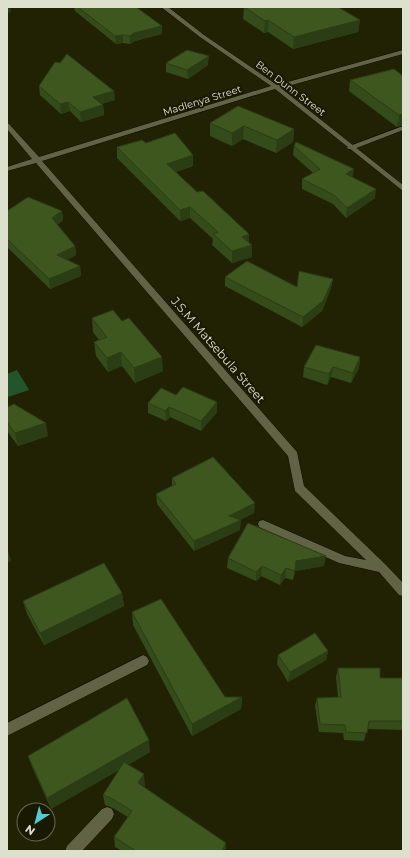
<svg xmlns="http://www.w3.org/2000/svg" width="410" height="858" viewBox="0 0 410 858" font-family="Montserrat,sans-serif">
<rect width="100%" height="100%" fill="#212204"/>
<path fill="#21562c" d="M17,370l12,20 -21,7 -1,-23z"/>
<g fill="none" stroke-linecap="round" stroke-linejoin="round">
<defs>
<path id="lane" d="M403,126v4l-49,19h-6l-1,-2z
M143,655l4,2 2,4 -2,4 -140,71v-13z"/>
<path id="street" d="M161,7h7l36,28 73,50 126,-35v4l-122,34 122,97v6l-128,-102 -233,72 255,291 7,34 82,79 17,18v13l-4,-1 -20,-23 -40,-9 -80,-36 -1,-3 1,-3 4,-1 82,36 21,4 -71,-69 -7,-35 -252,-293 -29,8v-4l25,-8 -25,-30v-6l2,1 30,33 232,-71 -71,-49z
M107,807l5,2 2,5 -2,5 -30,32h-17l2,-5 35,-37z"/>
</defs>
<use href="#lane" stroke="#0b0b00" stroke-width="1"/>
<use href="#street" stroke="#0b0b00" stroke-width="1"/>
<use href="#lane" fill="#616444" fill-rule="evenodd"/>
<use href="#street" fill="#616444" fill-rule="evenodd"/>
</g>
<path fill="#344b1a" d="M74,7h62l26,19v8l-27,7 -5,3 -7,-1 -7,1 -41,-33z
M244,7l116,13 -2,12 -65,17 -25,-17 -4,1 -21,-14z
M166,63l42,2 -20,14 -22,-7z
M403,76v49l-6,2 -48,-36 1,-11z
M39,86l76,14 -14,4 2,1 1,10 -23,7 -11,-11 -9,3 -21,-19z
M210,123l84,6 -1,13 -17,11 -33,-14 -11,7 -22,-10z
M146,143l47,23 -17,6 21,20 52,42v8l3,15 -20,6 -20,-18 1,-6 -23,-21 -10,3 -63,-63v-11z
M294,146l59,31 22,21 -29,20 -13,-14 -31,-15v-10l11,-6 -20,-18z
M7,211h55l1,9 -6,5 18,21 1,9 -9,5 13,6 1,10 -31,13 -43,-42z
M225,277l72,10 36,-8 -2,9 -9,23 -20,16 -77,-41z
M92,318l71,53 -28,12 -13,-17 -14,6 -12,-16 -2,-14 5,-2 -6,-8z
M360,357l-1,11 -8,15 -20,-6 -4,8 -24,-8 1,-10z
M176,395l41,7v10l-16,19 -31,-14 -4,4 -18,-8v-10z
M7,406l41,30 -30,10 -11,-15z
M172,478l82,35 -14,7v10l-46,21 -37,-47 -1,-10 16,-8z
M228,558l96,8 -29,5 -2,9 -8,-2 -5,7 -19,-9 -5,5 -29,-13z
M122,593l2,13 -80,39 -17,-31 -4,-13z
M132,612l93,85h17l-1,12 -49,27 -59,-111z
M328,651l-2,9 -38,22 -11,-18 1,-9z
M338,668l42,10h23v52l-36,-1 -3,12 -20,-1 -1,-7 -24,-1 -4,-26 2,-8 21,-1 -2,-20z
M150,752l-22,13 17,20 -2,2 83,56v8h-104l-7,-4 -1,-10 14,-20 -15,-9 -8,-3 -2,-10 16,-25 -68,39 -19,-42 -4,-11z"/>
<path fill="#2b3d15" d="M7,7h3l1,5 -4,1z
M268,20v12l-4,1 1,-12z
M360,20l-2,12 -65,17 1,-12z
M162,26v8l-27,7 -5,3v-8l4,-3z
M123,35v8l-7,1 -1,-8z
M209,56l-1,9 -20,14 -1,-9z
M114,91l1,9 -21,6 -1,-9z
M68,102l2,9 -9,3 -1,-10z
M103,105l1,10 -23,7 -1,-10z
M403,114v11l-6,2 2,-12z
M244,126l-1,13 -11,7v-13z
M294,129l-1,13 -17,11 1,-13z
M193,155v11l-25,9 -1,-11z
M354,169l-2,10 -6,-5z
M376,189l-1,9 -29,20 1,-10z
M190,207v11l-10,3v-11z
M62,211l1,9 -10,8 -1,-10z
M249,234v11l-7,-8z
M252,245v12l-20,6v-12z
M75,246l1,9 -18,10 -1,-10z
M80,266l1,10 -31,13 -1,-10z
M333,279l-2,9 -9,23 -20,16 1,-10z
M121,352l1,14 -14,6 -1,-14z
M162,357l1,14 -28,12 -1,-15z
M360,357l-1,11 -8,15 2,-10z
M333,367l-2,10 -4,8 2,-11z
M217,402v10l-16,19v-10z
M169,407l1,10 -4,4 -1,-10z
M46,423l2,13 -30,10 -3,-13z
M255,503l-1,10 -24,12 11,-5 -1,10 -46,21v-10l35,-25z
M7,547l4,14 -4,2z
M326,556l-2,10 -29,5 1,-10z
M262,566l-1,10 -5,5v-9z
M286,568l-1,10 -5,7 1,-10z
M122,593l2,13 -80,39 -4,-12z
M328,651l-2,9 -38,22 2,-10z
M242,697l-1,12 -49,27v-12z
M149,740l1,12 -99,57 -4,-11z
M144,774l1,11 -6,8 -1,-10z
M226,843v8h-4z"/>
<path fill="#3d571e" stroke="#2b3d15" d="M78,7h58l26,19 -28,7 -4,3 -7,-1 -8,1z
M244,7h94l22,13 -66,17 -26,-17 -3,1z
M187,50l22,6 -22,14 -21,-7z
M67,54l47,37 -21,6 10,8 -23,7 -12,-10 -8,2 -21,-18 16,-24 5,1z
M394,69l9,7v38l-4,1 -49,-35z
M238,106l56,23 -17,11 -33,-14 -12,7 -22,-10z
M175,133l18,22 -26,9 30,28 6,-1 46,43 -7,3 10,8 -20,6 -19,-17 5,-2 -28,-25 -10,3 -63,-63 25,-7 4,3z
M296,142l58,27 -8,5 30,15 -29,19 -13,-13 -32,-16 18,-10 -26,-23z
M28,197l34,14 -10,7 23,28 -18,9 23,11 -31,13 -42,-40v-28z
M247,261l50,26 2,-16 34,8 -10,22 -20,16 -78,-40z
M113,310l9,11 7,-3 33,39 -28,11 -13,-16 -14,6 -13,-16 13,-5 -15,-19z
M316,345l44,12 -7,16 -20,-6 -4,7 -25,-7z
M183,387l34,15 -16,19 -32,-14 -4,4 -17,-8 13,-15 15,7z
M14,404l32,19 -31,10 -8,-11v-16l1,1z
M213,457l42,46 -26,13 12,4 -47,21 -38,-47 20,-10 -4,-6z
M248,523l78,33 -30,5 -1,10 -9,-3 -5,7 -19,-9 -6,6 -28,-14z
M104,563l18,30 -82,40 -17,-32z
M161,599l64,98h17l-50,27 -60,-112z
M315,633l13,18 -38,21 -12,-17z
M338,668h42v10h23v43h-34l-2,12 -21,-1 -1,-7 -25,-1 -3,-26 24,-1z
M127,698l22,42 -102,58 -19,-42z
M124,762l20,12 -6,9 88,60 -4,8h-86l-22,-14 18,-26 -21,-13 -8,-3z"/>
<g text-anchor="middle" stroke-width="4" stroke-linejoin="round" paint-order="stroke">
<g font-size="10" fill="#dee0ce" stroke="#181900">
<text transform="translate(291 88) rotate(37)" y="4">Ben Dunn Street</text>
<text transform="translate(202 100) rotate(-17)" y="4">Madlenya Street</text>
</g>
<g font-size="12" fill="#dee0ce" stroke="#181900">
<text transform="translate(218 350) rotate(49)" y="4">J.S.M Matsebula Street</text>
</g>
</g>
<rect width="410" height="858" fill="none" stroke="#dee0ce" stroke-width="16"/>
<g transform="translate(36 822) rotate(216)"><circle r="19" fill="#181900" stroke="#676952"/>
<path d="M0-3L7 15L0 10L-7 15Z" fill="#52ccd5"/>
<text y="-6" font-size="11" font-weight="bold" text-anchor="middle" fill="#dee0ce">N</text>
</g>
</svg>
